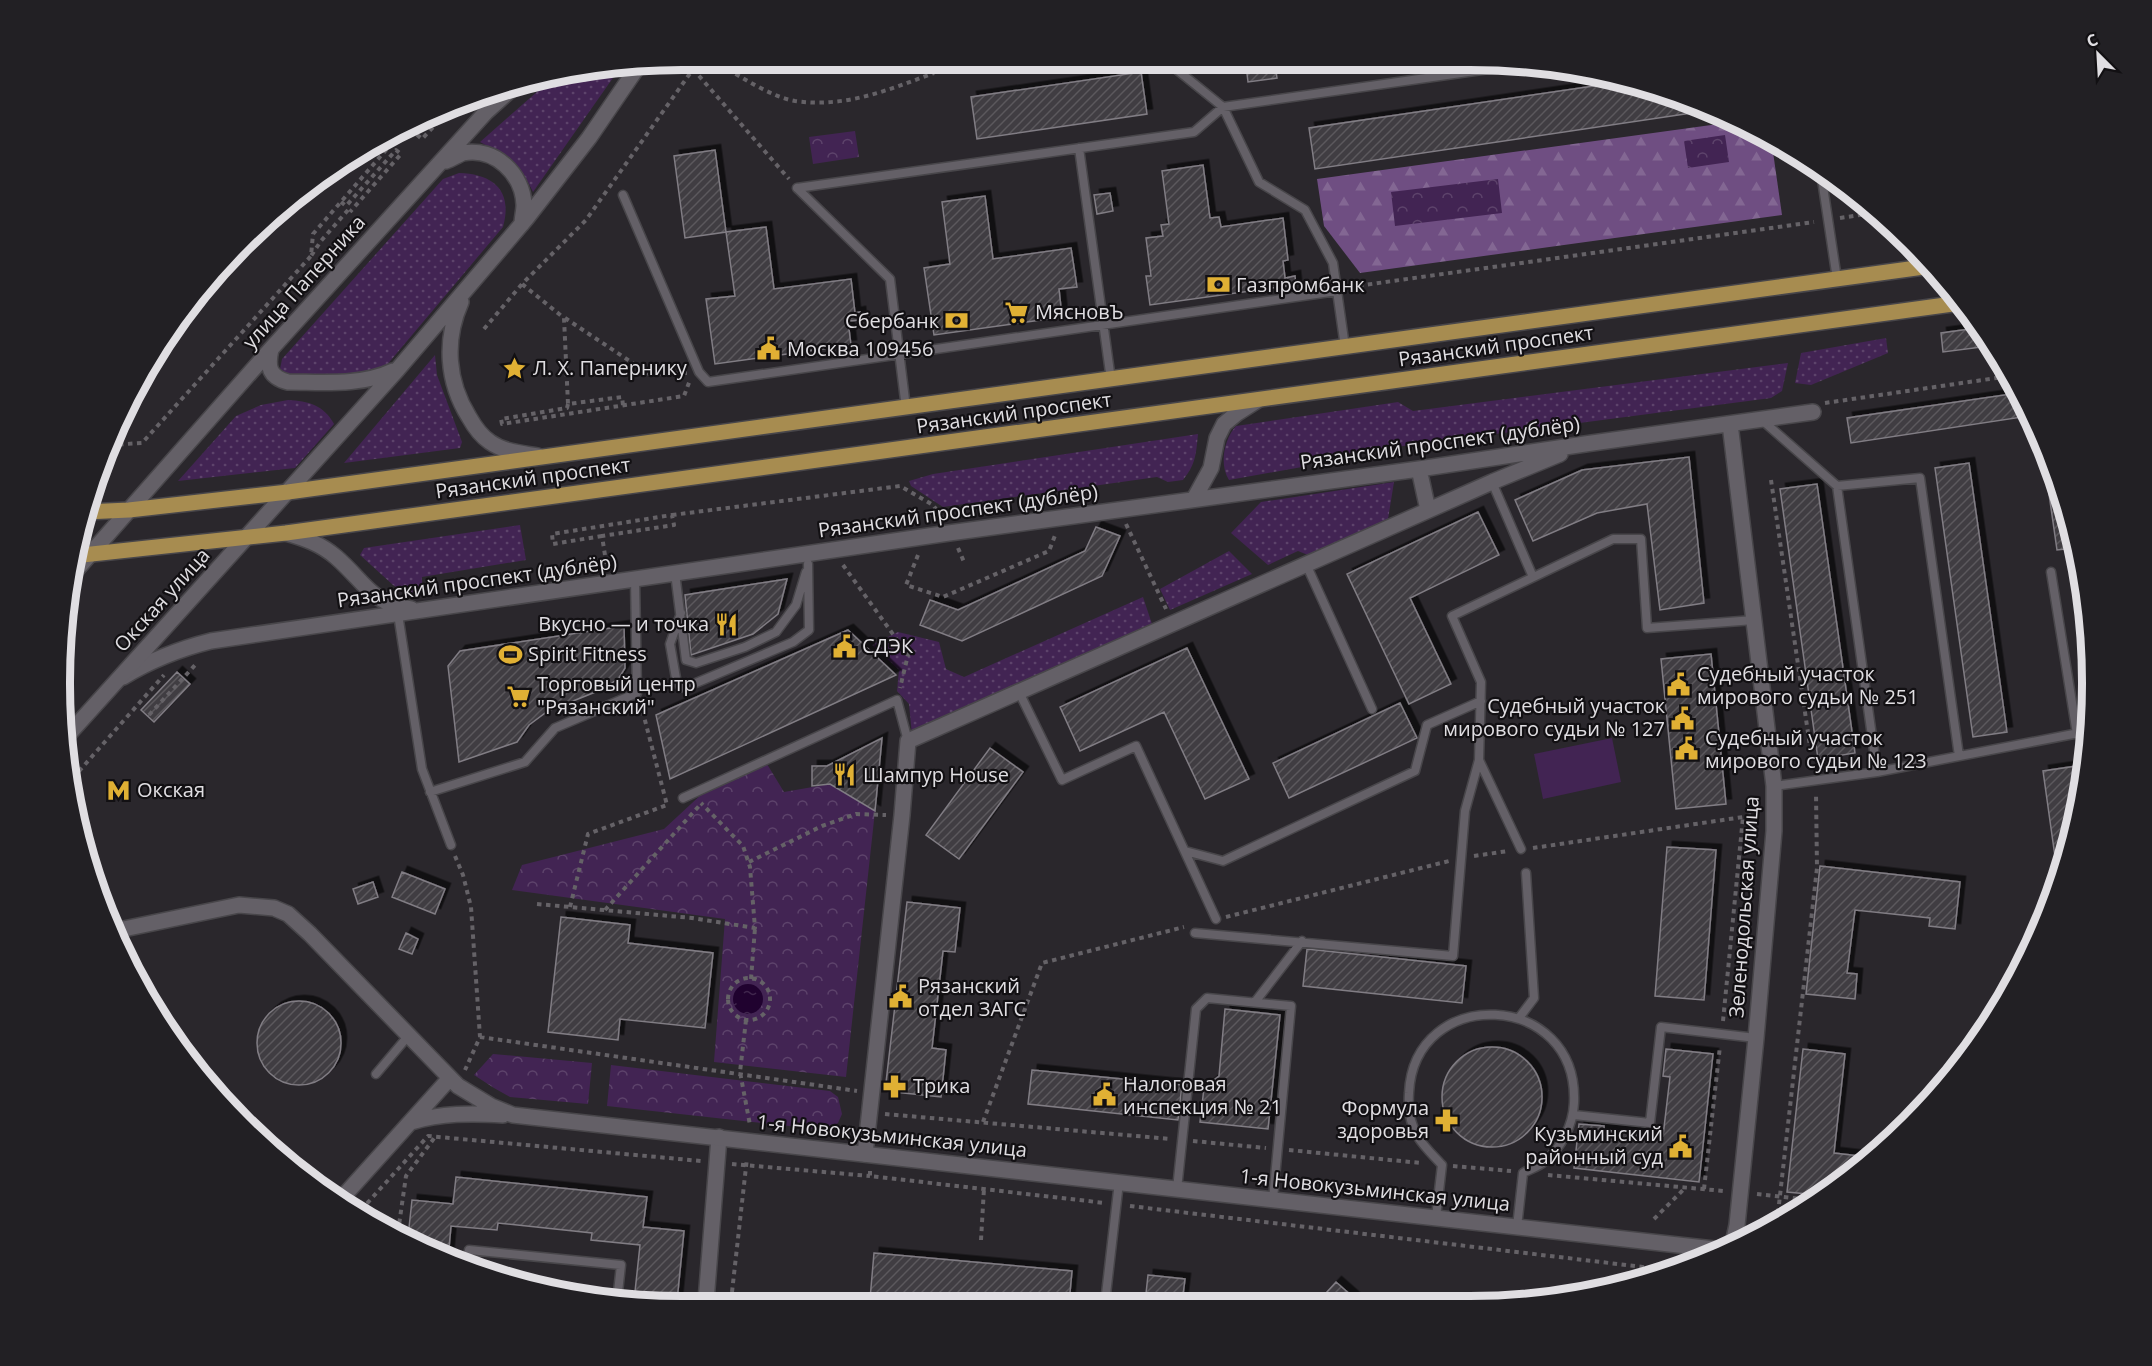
<svg xmlns="http://www.w3.org/2000/svg" width="2152" height="1366" viewBox="0 0 2152 1366" font-family="'Open Sans',sans-serif">
<defs>
<pattern id="grass-dots" width="8" height="8" patternUnits="userSpaceOnUse" patternTransform="scale(1.5)"><rect width="8" height="8" fill="#422453"/><path d="M2 2h.1M6 6h.1" fill="none" stroke="#5d436b" stroke-width="1.8" stroke-linecap="round"/></pattern>
<pattern id="forest-firs" width="22" height="20" patternUnits="userSpaceOnUse" patternTransform="scale(1.5)"><rect width="22" height="20" fill="#6f4e82"/><path d="M5 1l3.5 6h-7zM16 11l3.5 6h-7z" fill="#836793"/></pattern>
<pattern id="park-crowns" width="20" height="18" patternUnits="userSpaceOnUse" patternTransform="scale(1.5)"><rect width="20" height="18" fill="#422453"/><path d="M2 6a3 3 0 1 1 6 0M12 15a3 3 0 1 1 6 0" fill="none" stroke="#5d436b"/></pattern>
<pattern id="water-ripples" width="26" height="14" patternUnits="userSpaceOnUse" patternTransform="scale(1.5)"><rect width="26" height="14" fill="#20022f"/><path d="M2 4q2-2 4 0t4 0M15 11q2-2 4 0t4 0" fill="none" stroke="#40264d"/></pattern>
<pattern id="building-hatch" width="6" height="6" patternUnits="userSpaceOnUse" patternTransform="scale(1.5)"><rect width="6" height="6" fill="#403d42"/><path d="M-1 1l2-2M0 6l6-6M5 7l2-2" fill="none" stroke="#5b595d"/></pattern>
<filter id="shadow"><feDropShadow dx="5.5" dy="-5.5" stdDeviation="0" flood-color="#0009"/></filter>
</defs>
<rect width="100%" height="100%" fill="#2a272c"/>
<path fill="url(#grass-dots)" d="M601,65h21l-89,127c-11,-25 -29,-37 -53,-50l75,-66z
M459,173c35,1 54,18 44,54l-117,139 -34,8 -64,1 -8,-6 2,-10 161,-180z
M1886,338l2,15 -77,32 -16,-2 6,-30z
M435,355l2,20 25,67 -2,6 -116,15z
M1788,363l-6,28 -11,7 -460,60 -9,9 -73,13c-10,-15 -5,-41 7,-54l162,-24 15,9z
M288,400c20,1 36,5 46,24l-39,44 -117,13 58,-65 25,-11z
M1198,434c-2,20 -2,30 -15,46l-15,2 -11,-5 -214,30 -32,-21 -2,-5 24,-7z
M1394,482l-6,37 -75,38 -15,-6 -30,14 -37,-32 30,-31z
M520,525l6,35 -104,17v15l-17,1 -12,-8 -33,-30 4,-7z
M1229,551l23,23 -82,36 -10,-21z
M1143,597l9,27 -240,111 -3,-31 -12,-13 2,-21 -27,-25 26,-13 41,10 7,27 18,8z"/>
<path fill="url(#forest-firs)" d="M1733,122l39,23 10,70 -422,58 -36,-47 -7,-47z"/>
<path fill="url(#park-crowns)" d="M855,131l4,26 -46,7 -4,-27z
M1725,135l4,27 -41,6 -4,-27z
M1498,179l4,34 -107,13 -4,-34z
M767,764l17,28 46,-8 45,27 -29,266 -132,-15 11,-143 -213,-29 10,-25 142,-36 41,-38z
M493,1054l99,9 -4,41 -78,-7 -16,-9 -20,-13z
M611,1065l219,26 8,6 4,17 -4,9 -13,7 -218,-24z"/>
<path fill="#422453" d="M1612,738l9,44 -78,17 -9,-45z"/>
<path fill="url(#water-ripples)" d="M733 999a15 15 0 1 1 30 0a15 15 0 1 1-30 0Z"/>
<path fill="url(#building-hatch)" stroke="#817d84" stroke-width="1.5" filter="url(#shadow)" d="M1246,65h29l2,13 -29,4z
M1141,72l6,42 -170,25 -6,-42z
M1614,83l98,27 -397,59 -6,-41z
M715,150l11,82 -41,6 -11,-82z
M1203,165l7,53 9,-1 2,10 62,-9 5,42 -5,1 3,25 -136,19 -4,-29h5l-5,-38 17,-2 -2,-11 8,-1 -7,-53z
M1110,193l3,18 -16,3 -3,-19z
M985,196l8,63 78,-11 6,39 -18,2 3,28 -128,18 -10,-67 26,-4 -8,-62z
M766,227l8,62 77,-10 4,34 5,-1 1,8 -13,1 3,24 -136,19 -9,-65 29,-3 -9,-64z
M1295,276l1,9 -10,1 -1,-8z
M1977,328l13,18 -47,6 -2,-19z
M2018,393l11,23 -178,27 -4,-25z
M2042,445l17,38 15,65 -17,2z
M1689,457l15,146 -44,7 -13,-106 -50,9 -64,28 -18,-41 67,-30z
M1969,463l38,269 -34,5 -38,-269z
M1817,484l38,269 -37,6 -38,-270z
M1478,512l21,43 -89,43 41,86 -42,20 -62,-130z
M1096,527l24,9 -18,40 -140,65 -42,-16 10,-25 28,10 127,-59z
M787,579l-9,35 -25,20 -62,21 -6,-60z
M624,626l1,42 -6,10 -16,11 -55,22 -19,14 -12,17 -58,20 -11,-96 12,-15z
M848,630l48,45 -226,104 -14,-64z
M1187,648l62,131 -44,20 -41,-87 -84,39 -20,-44z
M1711,654l15,150 -50,5 -15,-150z
M177,672l13,12 -36,38 -13,-12z
M1400,703l17,35 -128,60 -16,-35z
M882,738l-7,73 -45,-27 -18,2v-20h15z
M990,748l33,24 -64,87 -33,-24z
M2084,765l-13,80 -13,33 -15,-107z
M1667,847l49,3 -12,150 -49,-4z
M1820,866l140,16 -5,47 -26,-3 1,-8 -75,-8 -8,63 10,1 -2,25 -49,-5z
M402,872l43,17 -10,25 -43,-17z
M373,882l5,15 -20,7 -5,-15z
M907,902l53,6 -5,44 -12,-1 -11,97 14,2 -5,47 -56,-6z
M561,917l69,8 -2,18 85,10 -8,75 -85,-9 -2,21 -70,-8z
M406,933l12,6 -6,15 -13,-5z
M1307,949l159,17 -4,37 -159,-17z
M257 1043a42 42 0 1 1 84 0a42 42 0 1 1-84 0Z
M1225,1009l55,6 -12,114 -68,-7 4,-34 15,-12z
M1442 1097a50 50 0 1 1 100 0a50 50 0 1 1-100 0Z
M1666,1049l47,5 -14,128 -125,-14 5,-44 25,2v4l59,6 7,-59 -7,-1z
M1803,1049l42,5 -11,99 35,4 -20,20 -30,18 -32,-3z
M1032,1070l150,15 -4,35 -150,-16z
M456,1177l191,20 -4,30 41,4 -7,70h-43l6,-56 -49,-5 1,-7 -94,-10 -1,7 -46,-4 -3,33 -40,-22 4,-37 41,4z
M874,1253l198,18 -3,32 -165,-1 -34,-3z
M1148,1275l37,4 -3,24h-37z
M1336,1282l25,22h-45z"/>
<g fill="none" stroke-linecap="round" stroke-linejoin="round">
<defs>
<path id="lane" d="M1171,65l52,42 36,75 46,28 28,53 12,84
M946,68l20,-3
M1079,148l32,232
M1821,173l16,106
M797,188l397,-56 29,-25 294,-42
M797,188l93,91 16,129
M623,195l76,177 9,10 629,-91
M1762,420l75,66 40,286
M1492,482l41,95
M1837,486l83,-8 39,278
M1306,564l66,145
M2051,572l26,162
M675,573l11,87 10,3 49,-16 31,-15 20,-27 10,-33
M681,613l-11,31 7,40 7,4 109,-46 16,-12 -1,-66
M398,614l24,155 29,76
M1019,692l43,88 74,-34 80,173
M1774,786l103,-14 212,-41
M430,792l95,-30 30,-34 82,-35 -2,-114
M683,798l214,-98 11,41
M1521,849l-42,-89 2,-78 -29,-66 161,-77h28l6,89 107,-8
M1185,851l38,10 192,-90 12,-46 54,-24
M1195,933l258,23 12,-145 14,-51
M1255,1002l47,-61
M1519,1018l15,-20 -8,-125
M376,1074l33,-39
M1574,1115l76,8 11,-96 95,11
M1177,1189l19,-180 11,-11 84,8 -18,193
M1436,1217l6,-52c-8,-9 -18,-18 -24,-28 -8,-13 -10,-30 -9,-44 5,-109 170,-103 165,10 -1,23 -13,45 -30,59 -6,5 -14,7 -21,11l-6,54
M467,1265l2,-15 152,15 -4,36
M1105,1303l14,-121"/>
<path id="street" d="M1419,469l9,41
M1194,499l17,-31 6,-30 7,-14 12,-10 22,-14
M286,533c18,5 35,11 50,24 29,25 33,45 75,52
M123,677c28,-17 56,-28 88,-36l738,-108 470,-64 166,-25 228,-32
M865,1154l37,-339 6,-74 584,-259 68,-28
M1729,1248l5,-9 3,-14 19,-187 18,-207v-45l-44,-362
M706,1301l13,-164"/>
<path id="secondary" d="M446,161c5,-2 12,-6 17,-8 32,-6 60,21 61,52 0,6 -2,13 -2,19
M461,302c-17,38 -14,80 8,115 5,9 12,19 21,25 14,10 31,11 48,14
M271,349c-4,18 -2,28 17,33 35,0 73,4 105,-11
M70,577l201,-228 215,-237 29,-26
M67,736l331,-367 128,-150 63,-81 50,-73
M114,931l125,-26 35,3 14,6 22,20 148,152 33,20 22,9 1210,135
M411,1122c31,-9 60,-9 92,-7
M341,1199l109,-121"/>
<path id="primary" d="M85,512l44,-2 159,-18 1643,-226
M73,556l213,-23 1674,-230"/>
</defs>
<use href="#lane" stroke="#48464a" stroke-width="11"/>
<use href="#street" stroke="#48464a" stroke-width="18"/>
<use href="#secondary" stroke="#48464a" stroke-width="18"/>
<use href="#primary" stroke="#48464a" stroke-width="18"/>
<path stroke="#656267" stroke-width="4" stroke-dasharray="4.5 4.5" stroke-linecap="butt" d="M720,65c22,12 51,32 75,36 51,7 93,-11 139,-28
M693,69l96,110
M410,129l12,10 28,-30
M341,202l5,4 50,-56 5,4 -51,58
M348,210l-27,31 -10,15 2,-22 86,-99
M1840,218l34,-5
M1350,287l464,-65
M565,318l84,56 38,-1
M484,329l38,-45
M1825,403l185,-27
M568,404l-1,4 -66,11 1,5 182,-28 6,-16
M623,405l-1,-8 -54,7 -4,-86 -42,-34 64,-64 110,-155
M110,445l32,-2 169,-187
M1771,480l42,287
M672,515l228,-29 33,19 9,13
M1126,524l40,85
M602,536l-49,8 -1,-10 120,-19 2,10 -72,11 5,32
M958,548l6,14
M918,555l-12,30 37,12 106,-46 7,-18
M843,565l65,90 -8,33
M149,715l48,-52
M73,778l91,-103
M1533,848l210,-31 14,-3
M455,856l8,19 8,32 9,130 -15,33
M1474,856l34,-5
M749,862l73,-36 34,-12 30,1
M537,904l155,14 63,10 -5,-61 -7,-21 -42,-43
M570,907l18,-73 79,-29 -26,-100
M605,910l94,-104
M1226,917l223,-56
M728 999a21 21 0 1 1 42 0a21 21 0 1 1-42 0Z
M751,979l4,-51
M746,1020l-6,52 10,53
M1723,1021l20,-204
M480,1037l377,54
M885,1114l286,25
M983,1122l59,-159 142,-36
M1193,1141l73,7
M1289,1150l132,13
M732,1164l138,12
M1453,1166l58,5
M870,1171v5l235,27
M1548,1175l176,16
M1704,1189l16,-143
M1757,1194l54,6
M1130,1206l538,64
M361,1210l67,-74 273,25
M1654,1219l30,-30
M1777,1222l40,-354 -1,-75
M398,1232l8,-56 29,-39
M981,1240l3,-52
M731,1301l16,-143"/>
<use href="#lane" stroke="#646067" stroke-width="8"/>
<use href="#street" stroke="#646067" stroke-width="15"/>
<use href="#secondary" stroke="#646067" stroke-width="15"/>
<use href="#primary" stroke="#a78c50" stroke-width="15"/>
</g>
<defs>
<symbol id="bank-bare" viewBox="-9 -9 18 18"><path d="M-6-4H6V4H-6ZM0-2.3a2.3 2.3 0 1 0 0 4.6a2.3 2.3 0 1 0 0-4.6Z" fill="#e0b034" stroke="#121013" stroke-width="2.5" paint-order="stroke"/></symbol>
<symbol id="supermarket-bare" viewBox="-9 -9 18 18"><path d="M-6-5.5h2.5l.6 2H6L4.5 2H-2.5L-4.4-4H-6ZM-1.5 3.2a1.3 1.3 0 1 0 .1 0ZM3 3.2a1.3 1.3 0 1 0 .1 0Z" fill="#e0b034" stroke="#121013" stroke-width="2.5" paint-order="stroke"/></symbol>
<symbol id="civic-bare" viewBox="-9 -9 18 18"><path d="M-.6-6.5H3V-4.5H.6V-3L4-1V1h2V6H-6V1h2V-1L-.6-3ZM-1.2 2.5V6h2.4V2.5Z" fill="#e0b034" stroke="#121013" stroke-width="2.5" paint-order="stroke"/></symbol>
<symbol id="sight-bare" viewBox="-9 -9 18 18"><path d="M0-6L1.8-2.2L6-1.7L2.9 1.2L3.7 5.4L0 3.3L-3.7 5.4L-2.9 1.2L-6-1.7L-1.8-2.2Z" fill="#e0b034" stroke="#121013" stroke-width="2.5" paint-order="stroke"/></symbol>
<symbol id="restaurant-bare" viewBox="-9 -9 18 18"><path d="M-5-6h1v4h1v-4h1v4h1v-4h1v5L-1.5 .5V6h-2V.5L-5-1ZM5-6V6H3V1.5H1.5Q1.5-4 5-6Z" fill="#e0b034" stroke="#121013" stroke-width="2.5" paint-order="stroke"/></symbol>
<symbol id="stadium-bare" viewBox="-9 -9 18 18"><path d="M0-5a6.5 5 0 1 0 0 10a6.5 5 0 1 0 0-10ZM-3.5-1.8h7v3.6h-7Z" fill="#e0b034" stroke="#121013" stroke-width="2.5" paint-order="stroke"/></symbol>
<symbol id="metro-bare" viewBox="-9 -9 18 18"><path d="M-5.5 5V-5H-3L0 0L3-5H5.5V5H3V-.5L0 4L-3-.5V5Z" fill="#e0b034" stroke="#121013" stroke-width="2.5" paint-order="stroke"/></symbol>
<symbol id="pharmacy-bare" viewBox="-9 -9 18 18"><path d="M-2-6h4v4h4v4h-4v4h-4v-4h-4v-4h4Z" fill="#e0b034" stroke="#121013" stroke-width="2.5" paint-order="stroke"/></symbol>
</defs>
<g fill-rule="evenodd">
<use href="#bank-bare" x="1202" y="268" width="33" height="33"/>
<use href="#supermarket-bare" x="1000" y="296" width="33" height="33"/>
<use href="#bank-bare" x="940" y="304" width="33" height="33"/>
<use href="#civic-bare" x="752" y="332" width="33" height="33"/>
<use href="#sight-bare" x="498" y="352" width="33" height="33"/>
<use href="#restaurant-bare" x="710" y="608" width="33" height="33"/>
<use href="#civic-bare" x="828" y="630" width="33" height="33"/>
<use href="#stadium-bare" x="494" y="638" width="33" height="33"/>
<use href="#civic-bare" x="1662" y="668" width="33" height="33"/>
<use href="#supermarket-bare" x="502" y="680" width="33" height="33"/>
<use href="#civic-bare" x="1666" y="702" width="33" height="33"/>
<use href="#civic-bare" x="1670" y="732" width="33" height="33"/>
<use href="#restaurant-bare" x="828" y="758" width="33" height="33"/>
<use href="#metro-bare" x="102" y="774" width="33" height="33"/>
<use href="#civic-bare" x="884" y="980" width="33" height="33"/>
<use href="#pharmacy-bare" x="878" y="1070" width="33" height="33"/>
<use href="#civic-bare" x="1088" y="1078" width="33" height="33"/>
<use href="#pharmacy-bare" x="1430" y="1104" width="33" height="33"/>
<use href="#civic-bare" x="1664" y="1130" width="33" height="33"/>
</g>
<g text-anchor="middle" stroke-width="4.5" stroke-linejoin="round" paint-order="stroke">
<g font-size="20" fill="#e0dee2" stroke="#121013">
<text transform="translate(304 282) rotate(-48)" y="7">улица Паперника</text>
<text transform="translate(1496 346) rotate(-8)" y="7">Рязанский проспект</text>
<text transform="translate(1014 413) rotate(-8)" y="7">Рязанский проспект</text>
<text transform="translate(1440 443) rotate(-8)" y="7">Рязанский проспект (дублёр)</text>
<text transform="translate(533 478) rotate(-8)" y="7">Рязанский проспект</text>
<text transform="translate(958 511) rotate(-8)" y="7">Рязанский проспект (дублёр)</text>
<text transform="translate(477 581) rotate(-8)" y="7">Рязанский проспект (дублёр)</text>
<text transform="translate(162 600) rotate(-48)" y="7">Окская улица</text>
<text transform="translate(1744 907) rotate(-86)" y="7">Зеленодольская улица</text>
<text transform="translate(892 1136) rotate(6)" y="7">1-я Новокузьминская улица</text>
<text transform="translate(1375 1190) rotate(6)" y="7">1-я Новокузьминская улица</text>
</g>
<g font-size="20" fill="#e0dee2" stroke="#121013" text-anchor="start">
<text x="1236" y="292">Газпромбанк</text>
<text x="1035" y="319">МясновЪ</text>
<text x="939" y="328" text-anchor="end">Сбербанк</text>
<text x="787" y="356">Москва 109456</text>
<text x="533" y="375">Л. Х. Папернику</text>
<text x="709" y="631" text-anchor="end">Вкусно — и точка</text>
<text x="862" y="653">СДЭК</text>
<text x="528" y="661">Spirit Fitness</text>
<text x="1697" y="681">Судебный участок<tspan x="1697" dy="23">мирового судьи № 251</tspan></text>
<text x="537" y="691">Торговый центр<tspan x="537" dy="23">"Рязанский"</tspan></text>
<text x="1665" y="713" text-anchor="end">Судебный участок<tspan x="1665" dy="23">мирового судьи № 127</tspan></text>
<text x="1705" y="745">Судебный участок<tspan x="1705" dy="23">мирового судьи № 123</tspan></text>
<text x="863" y="782">Шампур House</text>
<text x="137" y="797">Окская</text>
<text x="918" y="993">Рязанский<tspan x="918" dy="23">отдел ЗАГС</tspan></text>
<text x="1123" y="1091">Налоговая<tspan x="1123" dy="23">инспекция № 21</tspan></text>
<text x="913" y="1093">Трика</text>
<text x="1429" y="1115" text-anchor="end">Формула<tspan x="1429" dy="23">здоровья</tspan></text>
<text x="1663" y="1141" text-anchor="end">Кузьминский<tspan x="1663" dy="23">районный суд</tspan></text>
</g>
</g>
<path d="M0 0H2152V1366H0ZM682 70H1470A612 612 0 0 1 2082 682V684A612 612 0 0 1 1470 1296H682A612 612 0 0 1 70 684V682A612 612 0 0 1 682 70Z" fill="#222024" fill-rule="evenodd"/>
<path fill="none" stroke="#e0dee2" stroke-width="8" d="M682 70H1470A612 612 0 0 1 2082 682V684A612 612 0 0 1 1470 1296H682A612 612 0 0 1 70 684V682A612 612 0 0 1 682 70Z"/>
<g transform="translate(2098 54) rotate(336)" stroke="#121013" stroke-width="4.5" paint-order="stroke">
<path d="M0-4.5L10 22L0 15L-10 22Z" fill="#e0dee2"/>
<text y="-9" font-size="16" font-weight="bold" text-anchor="middle" fill="#e0dee2">С</text>
</g>
</svg>
